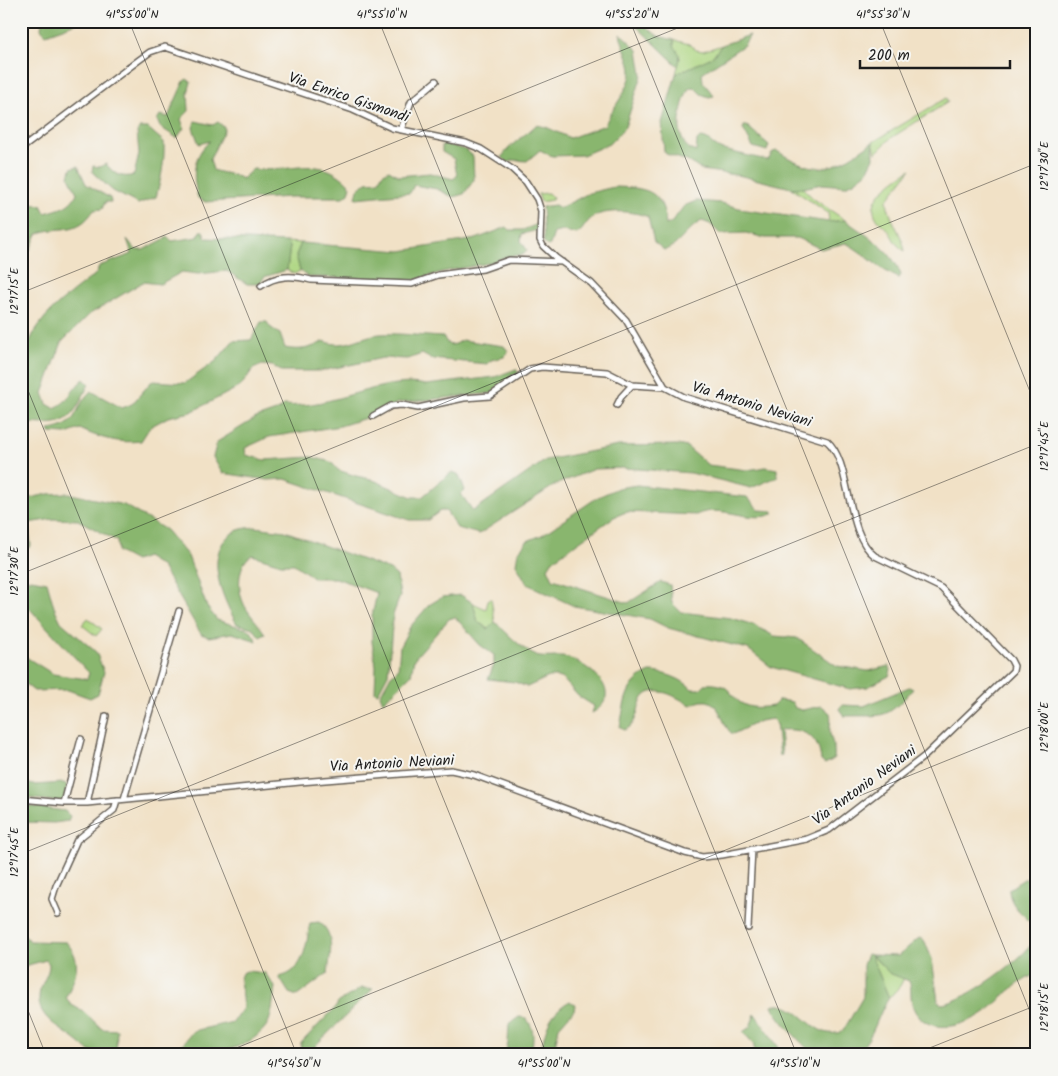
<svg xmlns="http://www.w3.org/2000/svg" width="1058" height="1076" viewBox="0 0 1058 1076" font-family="Kalam,sans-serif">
<rect width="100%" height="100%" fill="#f6f6f2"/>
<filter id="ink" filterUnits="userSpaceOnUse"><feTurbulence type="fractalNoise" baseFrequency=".02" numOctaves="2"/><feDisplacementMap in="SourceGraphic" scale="10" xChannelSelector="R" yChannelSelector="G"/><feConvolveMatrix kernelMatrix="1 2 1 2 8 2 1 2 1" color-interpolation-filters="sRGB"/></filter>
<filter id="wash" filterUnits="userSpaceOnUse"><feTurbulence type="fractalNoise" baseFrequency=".0096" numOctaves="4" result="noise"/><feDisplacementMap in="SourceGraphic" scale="20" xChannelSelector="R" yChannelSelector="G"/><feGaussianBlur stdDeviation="1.12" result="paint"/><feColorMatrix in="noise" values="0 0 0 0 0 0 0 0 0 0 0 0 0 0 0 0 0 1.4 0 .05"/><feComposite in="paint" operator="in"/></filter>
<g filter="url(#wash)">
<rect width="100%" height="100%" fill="#f1e1c6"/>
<path fill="#acd57f" stroke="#64784e" d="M674,40l15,4 7,6 7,1 19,-6 -10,12 -36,17 4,-16 -6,-12z
M946,98l2,4 -57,36 -15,15 -3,-11z
M911,169l-24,31c1,18 15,33 18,51 -11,-7 -10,-11 -17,-21 -3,-4 -8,-6 -11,-11 -14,-21 20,-40 34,-50z
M791,188h12l11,11 31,21 -16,2 -1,-9z
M548,193l5,5 -1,2 -11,2 -3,-8z
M286,242l15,1 -5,12 4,16 -6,3 -7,-4 3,-24z
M491,598l4,24 -6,7 -11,-7 -5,-19 13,6 2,-9z
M88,618l14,11 -6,7 -14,-11z
M871,955l18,18 15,5 -4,8 -11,12z"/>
<path fill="#89b66e" stroke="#526945" d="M42,21h40l-36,13 -5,-5z
M631,21h8l19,15 16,4v6c6,7 7,12 4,20z
M620,33l18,17 4,25 -17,52 -16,17 -26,11 -31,1 -12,-6 -13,11 -14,-1 -5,3 -6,-6c8,-13 23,-21 34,-32l10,2 24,11 35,-13c5,-14 27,-39 26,-54 -1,-13 -9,-25 -11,-38z
M750,35l-6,10 -42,28 1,9 11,14 -5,1 -8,-3 -7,-7 -5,1c-9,17 -18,56 7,64l1,-11 3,-3c9,0 12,7 20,11 3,1 46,11 48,11l5,-8 4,-1c44,28 58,17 96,-9l1,16 -7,14 -13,10 -9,4 -23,-2 -19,4h-12l-49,-12 -40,-6 -15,-9 -21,-7 -2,-3 -2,-28 14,-49 36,-17 10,-12z
M187,79l4,3 -3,11 1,18 -8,8 3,9 -7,10 -17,-11 -3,-7 3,-5 8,2 16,-36z
M195,121l18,4 5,-3 7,6 -15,31 3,11c10,4 20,3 29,9l11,-10c41,5 66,-17 98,17l-2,7 -5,4h-54l-85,5 -7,-4c-6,-21 -6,-42 12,-57l-11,3 -6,-16z
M744,126h3l22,19 -2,6 -14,-4 -10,-18z
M140,128h8l16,14c1,19 -3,38 -8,55l-18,7 -25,-13 -21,-19 1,-6 7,1 6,-3c8,10 16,15 28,11l5,-21 -2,-22z
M446,144l20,6 7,6 1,24 -10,14 -11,3 -16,-8 -23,-4 -4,8 -54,5 2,-9 9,-7 12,-1 3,-7 7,-4 10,6 31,-3 23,6 4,-3 -3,-17 -12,-7v-7z
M78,166l8,18 24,14 1,4h-6l-3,7 -8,1c-18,27 -33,14 -57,24l-7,16 -9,1v-47l20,1 4,8c14,-4 26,-6 32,-20l-8,-16 2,-9z
M614,187c31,1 49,1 52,38l6,-3 12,-16 12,-5 25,2 25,7 83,12 16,-2c22,16 47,29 56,55l-2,3c-20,-8 -34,-25 -53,-35l-25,6 -23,-11h-33l-19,-5 -26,1 -10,-10 -8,-3c-14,6 -26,29 -38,29l-10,-8 -6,-25c-13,-6 -42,-8 -55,0 -7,4 -9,13 -16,17l-14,-3 -9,2 -4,12 -3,1 -3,-3 -2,-36 13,-2 5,3 29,-15z
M538,224v6l-16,4 -1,7 6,9 -4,5 -15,1 -19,7 -47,9 -32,10 -17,-3 -85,-2 -8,-6 -4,-16 5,-12 100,8 75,-12 31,-12 3,3h13z
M200,231h3l3,7 80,4 4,4 -3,24 -23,7 -4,7h-13l-20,-13 -29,3 -16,-2 -22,12 -17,-2 -53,32 -28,28 -19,51 4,11 7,4c15,-5 18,-20 30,-29l5,5c-17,34 -19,43 -60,39 -9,-10 -8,-19 -8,-32 0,-64 30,-82 76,-118l2,-7 33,-12 -5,-15 9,11h7l25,-13 4,4 26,-4z
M261,322h6l3,5 10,7 5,14c14,3 26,1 39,-7 21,9 35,-5 56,-7 20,-1 42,2 63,3l6,8 7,-1 6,-4 42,6 4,5 -4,6 -13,3 -3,4 -57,-5 -9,-5 -14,5 -25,-1 -62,13h-40l-8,-5 -11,-1 -9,4 -12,17 -50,26 -23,5 -18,10 -9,14c-21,3 -43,-3 -61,-12l-14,5 -16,-1 -1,-3c32,-4 24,-23 42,-39l31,17 10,-4 20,-23 33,2 31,-22 17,-20 18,-1z
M516,369l3,5 -26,19 -96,10 -18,11 -39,12 -71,11 -24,11 1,7 19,5 47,-3 19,5 7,8 18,6 15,3 41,18h10l30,-25 6,2 7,16 -4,4 12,17 73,-51 72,-14 59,-1 10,2 21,18 39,5 19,-3 11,2v8l-26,11 -60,-15 -67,-5 -30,1 -39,16 -76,49 -22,-6 -11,-17h-6l-12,9h-19l-124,-41 -17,1 -46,-7 -9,-16 4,-15 39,-24 23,-8 5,-5c46,5 99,-30 142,-20l69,-8z
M637,485l110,12 12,13 14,1v3c-24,10 -52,-11 -77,1l-70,-3 -12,5 -61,43 -5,8 5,11 75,24 33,-21 9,3 2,18 9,9 50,6 23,7 20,11 23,2 40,28 31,5 21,-5 2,4 -2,6 -21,11 -18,2 -79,-22 -23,-18 -80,-21 -18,-9 -76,-13 -47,-22 -11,-20 2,-12 9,-11 15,-6 56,-38 20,-9z
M66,493l58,12 42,25 22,26 19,51 10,13 33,10 7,11 -25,-8 -23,4 -8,-3 -39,-67 -16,-10 -11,4 -17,-9 -1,-11 -39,-21 -25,-1 -25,4 3,23 -7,5v-4l-3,-1v-46l27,-6z
M255,527l30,4 105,39 7,6 3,20 -7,19 -5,59 -10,19 -3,-1 1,-26 -4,-24v-26l5,-23 -41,-15h-22l-20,-14h-13l-29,-9c-14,8 -15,32 -9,47 3,9 17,23 22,32l-5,3 -7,-9 -16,-4c-15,-26 -36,-74 -1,-93 6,-3 13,-3 19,-4z
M31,579l16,3 7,25 7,15 35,30 8,20 -6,22 -8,4 -22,-8 -34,1 -13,-10v-27l32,20 34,5 2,-6 -60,-65 -8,-4v-24z
M461,595l12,8 5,19 10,7 7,-7c12,11 25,25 39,33 9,5 23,0 34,3 23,8 58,36 24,55l2,-7 -16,-10 -15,-17 -6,-2h-8l-22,10 -12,-5 -27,-3 6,-14v-10l-14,-10 -25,-28 -6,2 -8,9 -27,31 -3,16 -28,27 -3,-7 11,-20 7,-6 2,-23 10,-19 19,-22 13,-8z
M650,672c14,0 33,7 42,17h8l5,-5c29,-2 23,14 40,21 9,4 20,2 28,1l6,-6 13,2 3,6 7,2 20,-4 8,7c2,7 -1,14 0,21 3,11 5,13 4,25l-9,5 -4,-3c-2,-25 -17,-33 -41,-31l2,25 -2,1 -4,-33 -4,-4 -12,2 -27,13c-13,-6 -11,-46 -42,-29 -9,-4 -20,-12 -30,-13 -30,-5 -16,32 -37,38l-4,-3c5,-25 5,-44 30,-55z
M909,687l4,2c-28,32 -28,26 -69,27l-5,-7 3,-4 22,1z
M21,781l12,4 31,-2 3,2 -3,15 -4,2 -39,-5z
M21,805l44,6 5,5 -2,5 -14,2 -33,-1z
M1024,879h13v52l-2,-5c-10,-10 -26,-20 -26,-37z
M319,922c17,12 11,33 9,51l-31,23 -8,-3 -10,-16c26,-5 27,-32 31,-54z
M25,936l5,5 36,1c18,19 9,36 0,55l4,7 14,8 18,17 15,1 -1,24c-8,0 -16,0 -23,-2 -8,-2 -10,-7 -16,-11 -12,-10 -38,-22 -38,-41 -1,-15 11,-25 10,-36l-3,-4 -25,7v-30z
M1037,936v37c-8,4 -16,9 -23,14 -12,9 -22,22 -35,29 -20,11 -48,18 -63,-3 -8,-12 -3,-25 -7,-32l-20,-8 -17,-18 26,1 21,-18 5,2 8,19 6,42 3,3c21,0 88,-48 96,-68z
M867,954l4,1 18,43c-12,16 -14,39 -31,53 -11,9 -41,5 -52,-4 -8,-7 -31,-32 -34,-42 29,-5 42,39 71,26l20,-34v-32z
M247,971l18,2 10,14c-2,11 -2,28 -8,38 -19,28 -63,30 -93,30l19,-24 40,-9 10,-14 -3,-30 2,-5z
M362,988l11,1 -57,56 -4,9 -6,1 -6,-5 1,-7 35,-36 2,-5z
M570,1001l5,4 -1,5 -15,17 -6,28h-12c3,-23 7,-42 29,-54z
M755,1014l29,41h-28l-3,-12 -10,-11 7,-5z
M519,1017l7,1c10,12 7,22 5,37h-26l3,-12 1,-19z"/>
</g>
<g filter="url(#ink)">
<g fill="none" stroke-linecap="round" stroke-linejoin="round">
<defs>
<path id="street" d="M401,130l10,-28 25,-21
M21,149l118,-89 11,-8 15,-5 188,63 39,18 74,15 15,6 31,20 14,13 11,17 4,12 -1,29 3,6 13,12 35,25 35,37 39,67
M261,286c15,-11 31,-11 50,-6l101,4 26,-9 45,-6 26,-9 53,2
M373,416l18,-10 11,-1 16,3 46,-10 26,-2 40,-27 12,-2 65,5 25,13
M21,799l43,4h23l213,-21 151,-12 23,5 211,78 17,4 20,-2 85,-16 22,-9 97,-75 87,-84 1,-5 -3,-6 -70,-72 -66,-32c-30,-22 -23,-94 -48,-115l-143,-44 -19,-10 -33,-2 -11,12 -4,8
M124,799l55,-188
M64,803l17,-64
M87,803l19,-87
M58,913l-6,-14 4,-13 21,-46 37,-30 3,-10
M748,928l4,-79"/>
</defs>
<use href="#street" stroke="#676158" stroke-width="8"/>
<use href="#street" stroke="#fff" stroke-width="5"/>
</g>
</g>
<path fill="none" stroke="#1c1c1c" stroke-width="1" stroke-opacity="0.45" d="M129,21l418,1034M379,21l418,1034M630,21l407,1008M880,21l157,388M21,293l674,-272M21,373l276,682M21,574l1016,-411M21,854l1016,-410M21,993l25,62M219,1055l818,-331M912,1055l125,-50"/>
<g text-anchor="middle" stroke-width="4" stroke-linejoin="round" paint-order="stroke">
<g font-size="15" fill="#1c1c1c" stroke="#f6f6f2">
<text transform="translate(349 97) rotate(19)" y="5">Via Enrico Gismondi</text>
<text transform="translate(752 404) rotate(17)" y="5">Via Antonio Neviani</text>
<text transform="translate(392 763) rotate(-3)" y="5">Via Antonio Neviani</text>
<text transform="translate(864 785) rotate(-36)" y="5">Via Antonio Neviani</text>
</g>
</g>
<rect width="1058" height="1076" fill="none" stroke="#f6f6f2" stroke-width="55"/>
<path d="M860 60v8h150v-8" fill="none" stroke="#1c1c1c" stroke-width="2.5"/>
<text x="868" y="60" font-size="15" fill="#1c1c1c" stroke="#f6f6f2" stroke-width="4" paint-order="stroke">200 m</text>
<rect x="28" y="28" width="1002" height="1020" fill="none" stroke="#1c1c1c" stroke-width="2"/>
<g font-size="12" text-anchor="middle" fill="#1c1c1c">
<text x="132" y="18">41°55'00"N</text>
<text x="382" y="18">41°55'10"N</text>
<text x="632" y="18">41°55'20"N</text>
<text x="883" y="18">41°55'30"N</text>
<text transform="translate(1044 166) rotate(-90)" y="4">12°17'30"E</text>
<text transform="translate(14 291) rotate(-90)" y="4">12°17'15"E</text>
<text transform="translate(1044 446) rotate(-90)" y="4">12°17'45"E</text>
<text transform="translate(14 571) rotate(-90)" y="4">12°17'30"E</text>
<text transform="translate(1044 727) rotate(-90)" y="4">12°18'00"E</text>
<text transform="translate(14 852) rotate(-90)" y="4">12°17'45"E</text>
<text transform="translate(1044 1007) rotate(-90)" y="4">12°18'15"E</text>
<text x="294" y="1067">41°54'50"N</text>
<text x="544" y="1067">41°55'00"N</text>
<text x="795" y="1067">41°55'10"N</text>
</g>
</svg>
